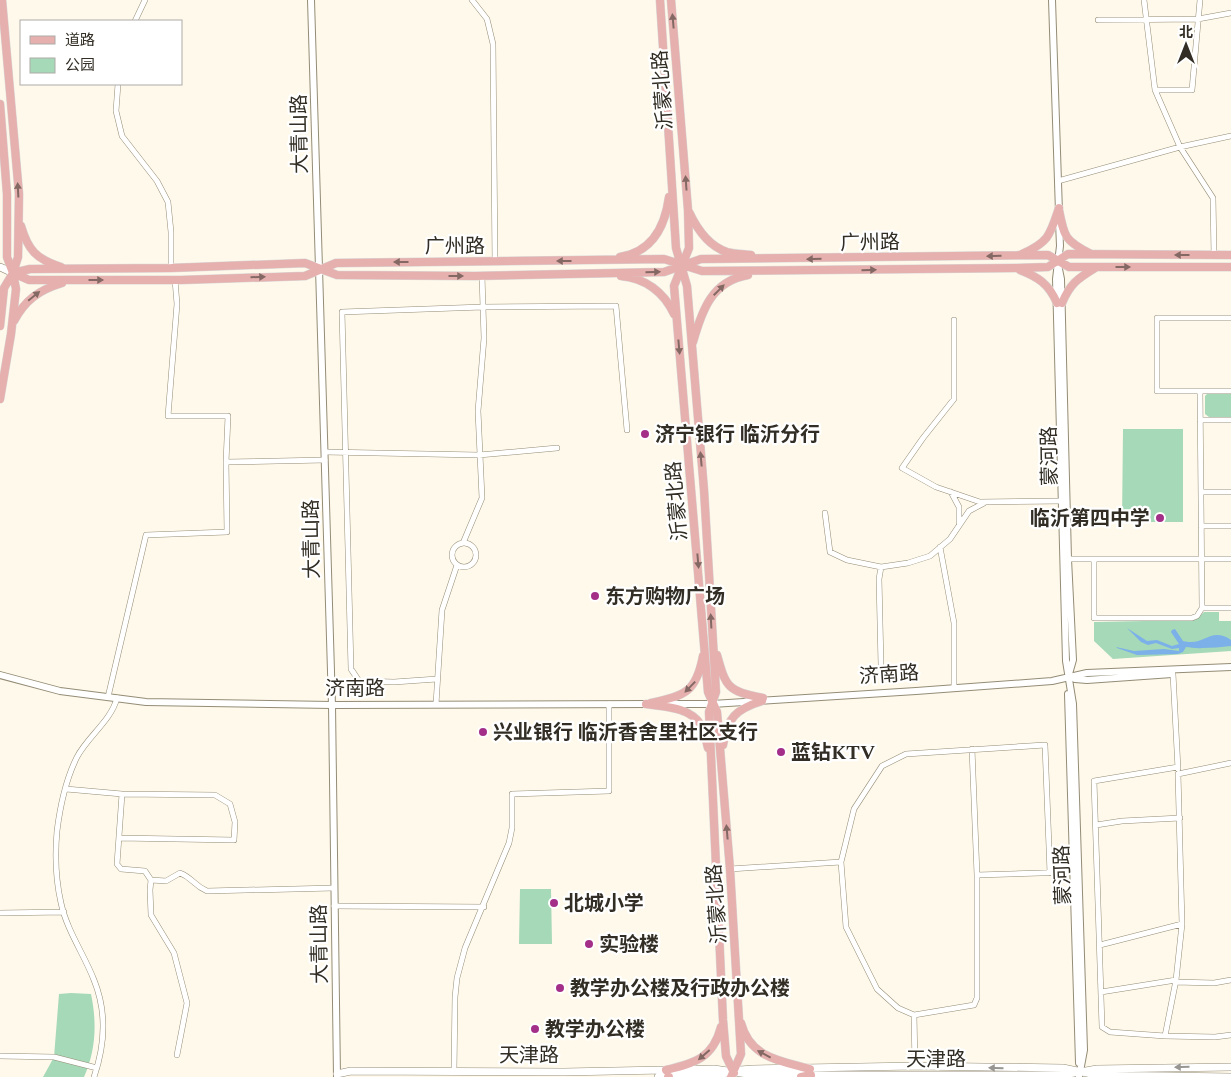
<svg xmlns="http://www.w3.org/2000/svg" width="1231" height="1077" viewBox="0 0 1231 1077" font-family="Spectral,'Noto Sans SC',serif">
<rect width="100%" height="100%" fill="#fff9eb"/>
<path fill="#a6d9b7" d="M1207,394h24v23h-22l-4,-3v-18z
M1123,429h60v93h-61z
M1204,612h15v9h12v30l-118,8 -19,-18v-19l101,-2z
M520,889h31l1,55h-33z
M71,993l20,1c6,29 5,56 -7,83h-41l11,-20 5,-63z"/>
<path fill="#7cb0e9" d="M1127,628l20,13 10,-1 15,6 7,-2 -8,-12 1,-2 3,-1 8,12c22,6 27,-15 48,-1v6c-10,1 -19,2 -29,2 -5,1 -11,-1 -16,-1l-3,5 -5,2 -41,1 -20,-7 -1,-1 18,4 30,-2 15,2v-3l-7,1 -16,-6 -8,2 -7,-3z"/>
<g fill="none" stroke-linecap="round" stroke-linejoin="round">
<defs>
<path id="minor" d="M472,0l15,19 6,25 2,218
M1144,0l11,90 25,57 33,51 1,57
M1098,20l100,-1 33,-6
M135,21l10,-21
M118,84l-2,27 6,25 35,45 11,21 3,30v36
M1155,90h37l8,-90
M1058,181l122,-34 51,-11
M1231,318h-74v73h74
M954,320v79l-31,39 -21,30 34,19 44,15 82,-1
M1200,391l2,217h29
M1200,420h31
M325,452l154,3 78,-7
M226,462l99,-2
M951,492l8,15v16
M1201,492h30
M825,513l5,39 17,8 34,7 27,-4 22,-7 20,-17 19,-28 15,-8
M1201,526h30
M463,543l19,-45 -4,-87 6,-73 -2,-62
M452 555a12 12 0 1 1 24 0a12 12 0 1 1-24 0Z
M940,547l14,76v63
M1068,559h163
M1094,559v59h98l5,-2 5,-8
M881,665l-2,-86 2,-12
M1173,674l5,95
M437,679l-43,3 -35,-1 -8,-12 -9,-357 141,-5 133,-1 11,124
M108,697l38,-162 81,-3 -1,-70 2,-46h-60l9,-112 -2,-24
M436,704l6,-94 15,-45
M972,749l5,126v123l-3,7 -60,10 -16,-7 -21,-19 -31,-62 -5,-65 13,-53 28,-43 24,-12 139,-9 5,128
M1231,763l-53,11 4,150 -6,56 -11,56 50,1 16,-2
M66,789l56,5 93,1 15,9 5,18 -1,18 -115,-2
M122,794l-5,70 4,5 24,2 6,9 -1,10 1,25 23,38 13,50 -10,52
M1096,825l26,-4 58,-3
M730,869l111,-7
M977,875l96,-3
M151,880l15,1 14,-8c13,5 13,12 27,18l127,-3
M334,906l150,1
M0,913l64,-1
M1100,945l82,-21
M1175,982l39,1 17,-3
M1101,992l75,-12
M914,1015l1,51
M1165,1036l-55,-4 -8,-5 -8,-246 84,-14
M0,1056l54,1 43,11
M454,1071l1,-74 2,-19 8,-30 44,-105 3,-15v-34l97,-3v-87
M94,1077c11,-32 13,-65 0,-97 -10,-26 -27,-49 -33,-77 -5,-22 -6,-50 -4,-72 3,-24 9,-52 20,-74 11,-21 34,-36 40,-59"/>
<path id="tertiary" d="M311,0l21,705 5,372
M1052,0l7,212
M1059,222l1,24 -4,33 10,382 7,43 11,346 -5,27
M1059,269l2,10 7,280 5,101 -4,14
M0,675l60,16 86,11 186,3 319,-1
M1075,679l12,1 85,-6
M1068,694l11,369
M664,704h48l204,-13 136,-10 35,-8 144,-6"/>
<path id="secondary" d="M0,267l13,6
M740,1070l13,-1 162,-3 148,2 33,7 135,2
M337,1074l14,-3 213,1 150,-3 40,6h309l34,-6 134,-2
M658,1077l56,-1 13,-3"/>
<path id="primary" d="M660,0l16,248 11,38 17,204 12,202 -7,20 14,308 3,36 8,17
M671,0l17,210 1,38 -15,38 34,406 9,20 13,157 11,185 -10,23
M0,104l7,90v63l6,16 3,16 -5,45 -11,65
M1059,210c5,27 6,31 32,44
M689,212c8,17 19,34 38,40 7,2 16,2 24,3
M21,226c7,24 15,33 40,41
M1022,254c27,-12 28,-19 37,-46
M620,257c32,-5 45,-30 49,-60
M1020,270c18,7 29,14 37,33
M13,273l16,7h152l124,-4 31,-13 328,-4 38,12 313,-3 33,-1 20,-13 163,1
M13,273l17,-4 141,-1 134,-5 32,12 138,1 189,-4 37,-13 347,-4 21,12h162
M621,276c24,2 43,16 53,38
M1062,303c8,-19 15,-24 33,-35
M14,321c11,-21 25,-31 48,-38
M0,326l4,-38 9,-15 5,-16 1,-63 -17,-194
M693,342c9,-32 19,-61 55,-67
M717,655c9,33 11,36 46,43
M651,703c34,-8 45,-10 52,-47
M646,704c20,3 44,3 55,21 4,7 5,16 7,23
M723,745c4,-27 13,-36 39,-44
M741,1023c9,35 40,38 69,46
M666,1070c29,-7 47,-12 55,-43
M668,1077h1
M801,1077l10,-2"/>
</defs>
<use href="#minor" stroke="#948c76" stroke-width="6"/>
<use href="#tertiary" stroke="#948c76" stroke-width="8"/>
<use href="#secondary" stroke="#948c76" stroke-width="8"/>
<use href="#primary" stroke="#dad9d8" stroke-width="9"/>
<use href="#minor" stroke="#fff" stroke-width="5"/>
<use href="#tertiary" stroke="#fff" stroke-width="6"/>
<use href="#secondary" stroke="#fff" stroke-width="7"/>
<use href="#primary" stroke="#e5b0ae" stroke-width="8"/>
</g>
<defs><path id="oneway-solid" d="M-6-.8H1V-3.2L6.5 0L1 3.2V.8H-6Z" transform="scale(1.25)"/></defs>
<g fill="#836863">
<use href="#oneway-solid" transform="translate(673 21) rotate(-95)"/>
<use href="#oneway-solid" transform="translate(686 183) rotate(-94)"/>
<use href="#oneway-solid" transform="translate(18 190) rotate(-93)"/>
<use href="#oneway-solid" transform="translate(1182 255) rotate(-180)"/>
<use href="#oneway-solid" transform="translate(994 256) rotate(179)"/>
<use href="#oneway-solid" transform="translate(814 259) rotate(179)"/>
<use href="#oneway-solid" transform="translate(564 261) rotate(180)"/>
<use href="#oneway-solid" transform="translate(401 262) rotate(180)"/>
<use href="#oneway-solid" transform="translate(1123 267)"/>
<use href="#oneway-solid" transform="translate(869 270) rotate(-1)"/>
<use href="#oneway-solid" transform="translate(653 272) rotate(-1)"/>
<use href="#oneway-solid" transform="translate(456 276)"/>
<use href="#oneway-solid" transform="translate(258 277) rotate(-2)"/>
<use href="#oneway-solid" transform="translate(96 280)"/>
<use href="#oneway-solid" transform="translate(719 290) rotate(-45)"/>
<use href="#oneway-solid" transform="translate(34 296) rotate(-39)"/>
<use href="#oneway-solid" transform="translate(679 347) rotate(85)"/>
<use href="#oneway-solid" transform="translate(701 459) rotate(-95)"/>
<use href="#oneway-solid" transform="translate(698 561) rotate(85)"/>
<use href="#oneway-solid" transform="translate(711 621) rotate(-93)"/>
<use href="#oneway-solid" transform="translate(690 687) rotate(134)"/>
<use href="#oneway-solid" transform="translate(727 832) rotate(-95)"/>
<use href="#oneway-solid" transform="translate(764 1054) rotate(-152)"/>
<use href="#oneway-solid" transform="translate(704 1055) rotate(139)"/>
</g>
<g fill="#989692">
<use href="#oneway-solid" transform="translate(1182 1067) rotate(179)"/>
<use href="#oneway-solid" transform="translate(996 1068) rotate(-179)"/>
</g>
<g fill="#a32f89" stroke="#fff" stroke-width="2">
<circle cx="645" cy="434" r="5"/>
<circle cx="1160" cy="518" r="5"/>
<circle cx="595" cy="596" r="5"/>
<circle cx="483" cy="732" r="5"/>
<circle cx="781" cy="752" r="5"/>
<circle cx="554" cy="903" r="5"/>
<circle cx="589" cy="944" r="5"/>
<circle cx="560" cy="988" r="5"/>
<circle cx="535" cy="1029" r="5"/>
</g>
<g text-anchor="middle" stroke-width="4.5" stroke-linejoin="round" paint-order="stroke">
<g font-size="20" fill="#322e25" stroke="#fff">
<text transform="translate(662 90) rotate(-94)" y="7">沂蒙北路</text>
<text transform="translate(299 134) rotate(-91)" y="7">大青山路</text>
<text transform="translate(870 242) rotate(-1)" y="7">广州路</text>
<text x="455" y="253">广州路</text>
<text transform="translate(1049 456) rotate(-91)" y="7">蒙河路</text>
<text transform="translate(676 501) rotate(-95)" y="7">沂蒙北路</text>
<text transform="translate(311 539) rotate(-91)" y="7">大青山路</text>
<text transform="translate(889 674) rotate(-4)" y="7">济南路</text>
<text x="355" y="695">济南路</text>
<text transform="translate(1062 875) rotate(-92)" y="7">蒙河路</text>
<text transform="translate(716 904) rotate(-94)" y="7">沂蒙北路</text>
<text transform="translate(319 944) rotate(-91)" y="7">大青山路</text>
<text x="529" y="1062">天津路</text>
<text x="936" y="1066">天津路</text>
</g>
<g font-size="20" font-weight="bold" fill="#322e25" stroke="#fff" text-anchor="start">
<text x="655" y="441">济宁银行 临沂分行</text>
<text x="1150" y="525" text-anchor="end">临沂第四中学</text>
<text x="605" y="603">东方购物广场</text>
<text x="493" y="739">兴业银行 临沂香舍里社区支行</text>
<text x="791" y="759">蓝钻KTV</text>
<text x="564" y="910">北城小学</text>
<text x="599" y="951">实验楼</text>
<text x="570" y="995">教学办公楼及行政办公楼</text>
<text x="545" y="1036">教学办公楼</text>
</g>
</g>
<rect x="20" y="20" width="162" height="65" fill="#ffffff" stroke="#adaba8"/>
<rect x="30" y="36" width="25" height="8" fill="#e5b0ae" stroke="#adaba8"/>
<text x="65" y="45" font-size="15" fill="#322e25">道路</text>
<rect x="30" y="58" width="25" height="15" fill="#a6d9b7" stroke="#adaba8"/>
<text x="65" y="70" font-size="15" fill="#322e25">公园</text>
<g transform="translate(1186 45)" stroke="#ffffff" stroke-width="4" paint-order="stroke">
<path d="M0-4L9 19L0 12L-9 19Z" fill="#322e25"/>
<text y="-8" font-size="14" font-weight="bold" text-anchor="middle" fill="#322e25">北</text>
</g>
</svg>
